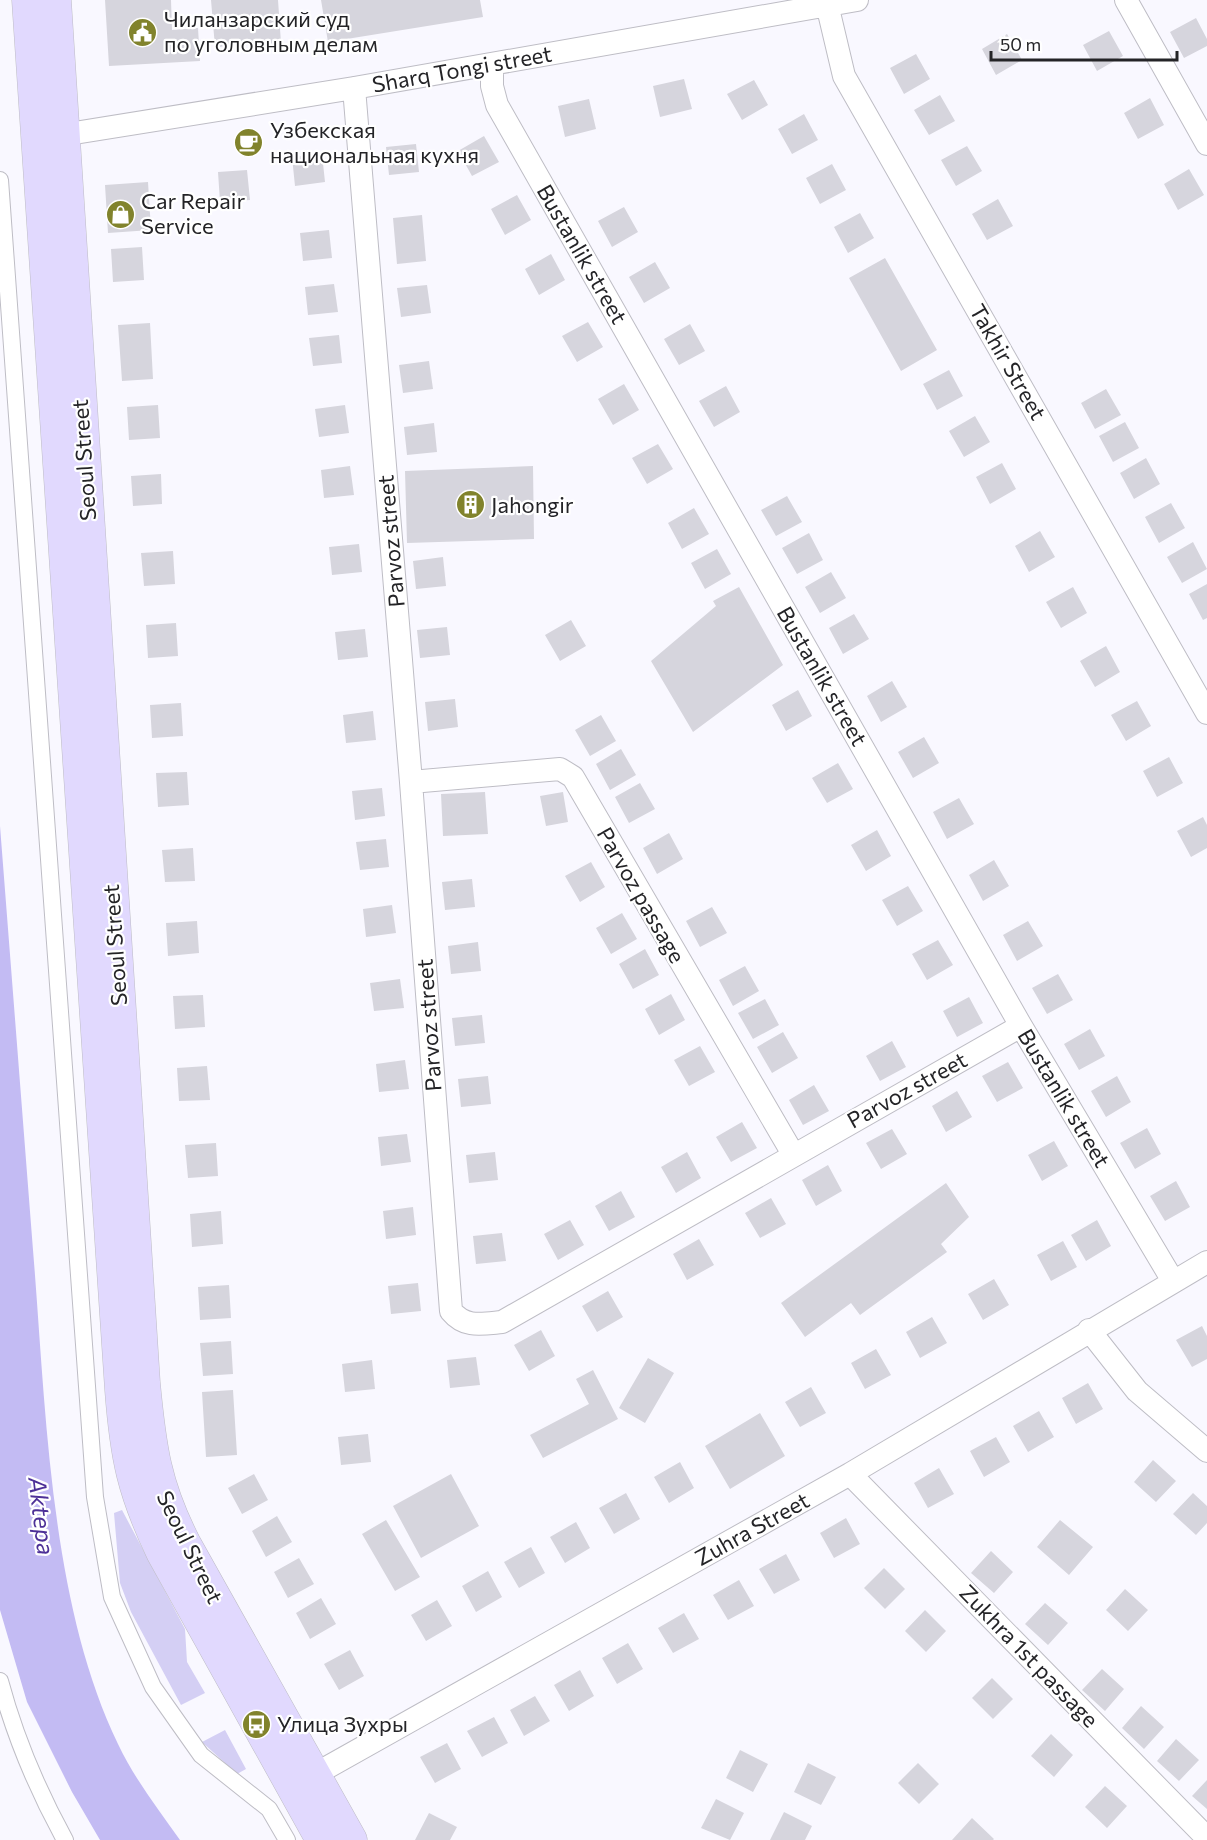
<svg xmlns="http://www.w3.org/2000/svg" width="1207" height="1840" viewBox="0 0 1207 1840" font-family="Commissioner,sans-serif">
<rect width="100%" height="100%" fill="#f9f8ff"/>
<path fill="#d4cff4" d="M122,1510l63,119 2,33 18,31 -24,12 -50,-93 -11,-29 -6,-70z
M225,1730l21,39 -9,5 -35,-32z"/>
<path fill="#c3bbf3" d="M0,826c11,141 22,283 33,424 13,156 16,351 85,494 16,34 40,65 62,96h-80l-28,-48 -45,-90 -27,-92z"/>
<path fill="#d6d5dd" d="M105,0h66l1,30 26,-2 2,33 -91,5z
M211,0h67l3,43 -66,4z
M321,0h159l3,17 -155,25z
M1196,18l11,21v7l-23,12 -14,-26z
M1109,31l14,25 -26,15 -14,-26z
M1007,34l15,26 -26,15 -14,-26z
M916,54l14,25 -26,15 -14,-26z
M684,79l8,30 -32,8 -7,-31z
M754,80l14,25 -26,15 -15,-26z
M940,95l15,26 -26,14 -15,-25z
M1150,98l14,27 -26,14 -14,-26z
M589,99l7,30 -31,8 -7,-31z
M804,114l14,26 -26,14 -14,-25z
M484,136l15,26 -27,14 -14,-25z
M416,144l3,28 -30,3 -3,-28z
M967,146l15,25 -26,15 -15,-26z
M322,154l3,28 -30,4 -3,-29z
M832,164l14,26 -26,14 -14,-26z
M1189,169l15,26 -26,15 -14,-26z
M247,170l3,30 -30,2 -2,-30z
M148,182l3,48 -43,3 -3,-48z
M517,195l14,25 -26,15 -14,-26z
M998,199l15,27 -26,14 -15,-26z
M624,207l14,25 -26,15 -14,-26z
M860,213l14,25 -26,15 -14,-26z
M422,215l4,46 -29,3 -4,-46z
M329,230l3,28 -29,3 -3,-28z
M142,247l2,33 -31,2 -2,-33z
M551,254l14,26 -26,15 -14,-26z
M885,258l52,92 -36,21 -52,-93z
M655,262l15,26 -26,15 -15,-26z
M334,284l4,28 -30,3 -3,-28z
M427,285l4,28 -30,4 -4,-29z
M588,322l15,25 -26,15 -15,-26z
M150,323l3,56 -31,2 -4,-56z
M690,324l15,27 -26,14 -15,-26z
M339,335l3,28 -29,3 -4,-28z
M429,361l4,28 -30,4 -4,-28z
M949,370l14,26 -26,14 -14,-26z
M624,384l15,26 -26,15 -15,-26z
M726,386l14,26 -26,15 -15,-26z
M1106,389l15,26 -26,14 -14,-26z
M158,405l2,33 -31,2 -2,-33z
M345,405l4,28 -30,4 -4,-28z
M975,416l15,26 -26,15 -15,-26z
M1125,422l14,26 -26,14 -14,-26z
M434,423l3,29 -30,3 -3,-28z
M658,444l15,25 -26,15 -15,-26z
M1146,458l14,26 -26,15 -14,-26z
M1002,463l14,26 -26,15 -14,-27z
M350,466l4,29 -30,3 -3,-28z
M533,466l1,73 -127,4 -2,-72z
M161,474l1,30 -29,2 -2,-30z
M787,496l15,26 -26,14 -15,-26z
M1171,503l14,25 -26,15 -14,-26z
M694,508l15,26 -27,15 -14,-26z
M1040,531l15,26 -26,15 -14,-26z
M809,533l14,27 -26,14 -15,-26z
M1193,542l14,27 -25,14 -15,-26z
M359,544l3,28 -30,3 -3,-28z
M717,549l14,25 -26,15 -14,-26z
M173,551l2,33 -31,2 -3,-33z
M443,557l3,29 -30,3 -3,-28z
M831,572l15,26 -26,15 -15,-26z
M1207,584v34l-4,2 -14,-26z
M739,587l44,78 -90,67 -42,-71 65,-55 -3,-5z
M1073,587l14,26 -26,15 -15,-26z
M854,614l15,25 -26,15 -14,-26z
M571,620l15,26 -26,15 -15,-26z
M176,623l2,33 -30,2 -2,-33z
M447,627l3,28 -30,3 -3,-28z
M365,629l3,28 -30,3 -3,-28z
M1106,646l14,26 -25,15 -15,-26z
M892,681l15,26 -26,15 -14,-26z
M798,690l14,26 -26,15 -14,-26z
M455,699l3,28 -30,4 -3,-29z
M1137,701l14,25 -25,15 -15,-26z
M181,703l2,33 -31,2 -2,-33z
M373,711l3,29 -30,3 -3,-28z
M601,715l15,26 -26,15 -15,-26z
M924,737l15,26 -26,15 -15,-26z
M621,749l15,26 -26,15 -14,-26z
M1169,757l14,26 -26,14 -14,-26z
M838,763l15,26 -26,14 -15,-25z
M187,772l2,33 -31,2 -2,-34z
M640,783l15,26 -26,14 -14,-26z
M382,788l3,28 -30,4 -3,-29z
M485,792l3,42 -45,2 -2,-42z
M563,792l5,30 -22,4 -6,-30z
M959,798l15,26 -27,15 -14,-27z
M1203,817l4,8v23l-16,9 -14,-26z
M877,830l14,26 -25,15 -15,-26z
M669,833l14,26 -26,15 -14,-26z
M386,839l3,28 -29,3 -4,-28z
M193,848l2,33 -30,1 -3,-32z
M994,860l15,26 -26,15 -14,-26z
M591,862l14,25 -25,15 -15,-26z
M472,879l3,28 -30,3 -3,-28z
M908,886l15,25 -26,15 -15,-26z
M392,905l4,28 -30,4 -3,-28z
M712,907l15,26 -27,14 -14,-26z
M622,913l15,26 -26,15 -15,-26z
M197,921l2,32 -31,3 -2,-33z
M1028,921l15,25 -26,15 -14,-26z
M938,940l15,25 -26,15 -15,-26z
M478,942l3,29 -30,3 -3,-28z
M645,949l14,26 -26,14 -14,-25z
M745,966l14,25 -26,15 -14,-26z
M1058,974l15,26 -26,14 -15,-26z
M400,979l4,29 -30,3 -4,-28z
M671,994l14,26 -26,15 -14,-26z
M203,995l2,32 -30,2 -2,-33z
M969,997l14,26 -26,14 -14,-26z
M765,999l14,26 -26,14 -15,-26z
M482,1015l3,28 -30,3 -3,-28z
M1090,1029l15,27 -26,14 -15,-26z
M783,1032l15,26 -26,15 -15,-26z
M892,1041l14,26 -26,14 -14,-25z
M700,1046l15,26 -26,14 -15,-26z
M405,1060l4,29 -30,3 -3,-28z
M1008,1062l15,26 -26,14 -15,-26z
M207,1066l3,34 -31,1 -2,-33z
M488,1076l3,28 -30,3 -3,-28z
M1117,1076l14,26 -25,15 -15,-26z
M814,1085l15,26 -26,14 -14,-25z
M957,1091l15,26 -26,15 -14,-26z
M742,1122l15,26 -26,14 -15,-25z
M1147,1128l14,26 -26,15 -15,-26z
M892,1129l15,25 -26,15 -15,-26z
M407,1134l4,28 -30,4 -3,-29z
M1054,1141l14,25 -26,15 -14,-26z
M216,1143l2,33 -30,2 -3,-33z
M495,1152l3,28 -29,3 -3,-28z
M687,1152l14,26 -25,15 -15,-26z
M828,1165l14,26 -26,15 -14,-26z
M1176,1181l14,26 -25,14 -15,-25z
M946,1183l23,34 -28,27 6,8 -87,63 -9,-12 -46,34 -24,-34z
M621,1191l14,26 -26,14 -14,-25z
M771,1198l15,26 -26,14 -15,-25z
M413,1207l3,28 -30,4 -3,-28z
M221,1211l2,33 -31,3 -2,-33z
M570,1220l14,25 -26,15 -14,-26z
M1097,1220l14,26 -25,15 -15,-26z
M502,1233l4,28 -30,3 -3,-28z
M699,1239l15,26 -27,15 -14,-26z
M1063,1241l14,26 -26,14 -14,-26z
M994,1279l15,26 -26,15 -15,-26z
M418,1283l3,28 -30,3 -3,-28z
M229,1285l2,33 -31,2 -2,-33z
M608,1291l15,26 -26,15 -15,-26z
M932,1317l15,26 -27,15 -14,-26z
M1202,1326l5,10v23l-15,8 -16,-27z
M541,1330l14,26 -26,15 -15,-26z
M231,1341l2,33 -30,2 -3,-33z
M876,1349l15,26 -26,14 -14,-26z
M476,1357l4,28 -30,3 -3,-28z
M648,1358l26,15 -29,50 -26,-15z
M372,1360l3,29 -30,3 -3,-28z
M593,1370l25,49 -75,39 -13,-23 59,-31 -13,-25z
M1088,1383l15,26 -27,15 -14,-26z
M811,1387l15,26 -26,14 -15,-25z
M233,1390l4,65 -31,2 -4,-65z
M1039,1411l15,26 -26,15 -15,-26z
M760,1413l25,43 -55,33 -25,-43z
M368,1434l3,28 -30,3 -3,-28z
M996,1437l14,25 -26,15 -14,-26z
M1153,1460l23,21 -20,21 -22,-20z
M680,1462l14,26 -25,15 -15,-26z
M939,1468l15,26 -26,14 -14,-25z
M254,1474l14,26 -26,14 -14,-26z
M451,1474l28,52 -58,32 -28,-52z
M626,1493l14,26 -26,15 -15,-26z
M1193,1493l14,13v17l-11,12 -23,-21z
M277,1516l15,26 -26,15 -14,-26z
M846,1518l14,26 -26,14 -14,-25z
M386,1520l34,57 -25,14 -33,-57z
M1060,1520l33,27 -24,28 -32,-28z
M576,1522l14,26 -25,15 -15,-26z
M531,1547l14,26 -26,15 -15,-26z
M991,1551l22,21 -19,21 -23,-20z
M786,1554l14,26 -26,14 -15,-25z
M299,1558l15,26 -26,14 -14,-26z
M884,1568l21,21 -20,20 -21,-21z
M488,1571l14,26 -26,15 -14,-26z
M739,1580l15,26 -26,14 -15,-25z
M1125,1589l23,21 -20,21 -22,-21z
M321,1598l15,26 -26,15 -14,-26z
M437,1600l15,26 -26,15 -15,-26z
M1045,1603l23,20 -20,22 -23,-21z
M925,1610l21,21 -20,21 -21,-21z
M684,1613l15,26 -26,14 -15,-25z
M628,1643l15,26 -26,15 -15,-26z
M350,1650l14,26 -25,14 -15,-26z
M1102,1669l22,20 -19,22 -23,-21z
M580,1670l14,26 -25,15 -15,-26z
M992,1678l21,21 -20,20 -21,-21z
M535,1696l15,25 -26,15 -14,-26z
M1141,1706l23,21 -20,22 -22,-21z
M494,1717l14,26 -26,14 -15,-26z
M1051,1734l22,21 -19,22 -23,-21z
M1176,1739l23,21 -20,21 -22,-20z
M447,1743l14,26 -26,14 -15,-26z
M740,1750l28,14 -15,28 -27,-14z
M808,1763l28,14 -15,28 -27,-13z
M918,1763l21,21 -20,20 -21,-21z
M1207,1780v29l-15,-13z
M1105,1786l22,20 -20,22 -22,-21z
M716,1799l28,14 -14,27 -29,-12z
M784,1812l28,14 -7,14h-35z
M429,1813l28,14 -7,13h-35z
M972,1818l22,21 -1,1h-41z"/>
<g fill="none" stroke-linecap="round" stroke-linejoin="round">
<defs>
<path id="pedestrian" d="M0,180l95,1317 17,100 41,90 48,68 68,54 18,31
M0,1681c15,56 37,108 65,159"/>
<path id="minor" d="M826,0l18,76 363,637
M1126,0l81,144
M492,64v22l5,19 524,921 152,255
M354,88l57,694 40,529c14,17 30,13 51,11l519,-296
M62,135l292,-47 503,-88
M411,782l149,-13 13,8 220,377
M1089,1330l48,61 70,60
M850,1474l357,364
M303,1781l547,-307 357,-212"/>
<path id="secondary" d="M28,0l93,1390c5,67 12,101 41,162l160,288
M55,0l89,1383c6,64 11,103 41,161l166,296"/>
</defs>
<use href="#pedestrian" stroke="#bebdc5" stroke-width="18"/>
<use href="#minor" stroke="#bebdc5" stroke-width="24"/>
<use href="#secondary" stroke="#bebdc5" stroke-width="33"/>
<use href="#pedestrian" stroke="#fff" stroke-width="16"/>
<use href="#minor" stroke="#fff" stroke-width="22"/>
<use href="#secondary" stroke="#e1d9fe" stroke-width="32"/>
</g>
<defs>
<symbol id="civic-disc" viewBox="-11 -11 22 22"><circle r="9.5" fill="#81832c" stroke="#fff"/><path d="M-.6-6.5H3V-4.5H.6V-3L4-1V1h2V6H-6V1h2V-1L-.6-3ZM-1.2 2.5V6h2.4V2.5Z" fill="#fff"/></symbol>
<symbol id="cafe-disc" viewBox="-11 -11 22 22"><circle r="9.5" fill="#81832c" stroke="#fff"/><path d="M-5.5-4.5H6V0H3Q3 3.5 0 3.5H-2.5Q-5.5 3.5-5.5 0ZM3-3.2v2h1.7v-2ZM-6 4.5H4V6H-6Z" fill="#fff"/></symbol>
<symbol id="shop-disc" viewBox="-11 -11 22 22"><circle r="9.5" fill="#81832c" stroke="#fff"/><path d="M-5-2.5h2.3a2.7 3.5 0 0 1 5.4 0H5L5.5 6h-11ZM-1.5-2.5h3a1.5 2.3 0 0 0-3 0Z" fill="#fff"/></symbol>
<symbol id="building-disc" viewBox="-11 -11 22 22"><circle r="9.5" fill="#81832c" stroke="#fff"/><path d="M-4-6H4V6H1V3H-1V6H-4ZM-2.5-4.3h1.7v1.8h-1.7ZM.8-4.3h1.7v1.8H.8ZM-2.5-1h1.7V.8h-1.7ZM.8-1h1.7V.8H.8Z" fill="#fff"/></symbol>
<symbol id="bus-disc" viewBox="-11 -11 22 22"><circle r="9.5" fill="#81832c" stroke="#fff"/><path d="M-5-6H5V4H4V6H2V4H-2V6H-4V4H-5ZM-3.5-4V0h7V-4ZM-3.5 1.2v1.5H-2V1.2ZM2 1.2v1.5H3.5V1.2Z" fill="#fff"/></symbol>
</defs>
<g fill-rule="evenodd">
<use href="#civic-disc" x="126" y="16" width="33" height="33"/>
<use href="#cafe-disc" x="232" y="126" width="33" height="33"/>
<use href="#shop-disc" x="104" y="198" width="33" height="33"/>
<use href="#building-disc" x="454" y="488" width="33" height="33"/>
<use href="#bus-disc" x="240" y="1708" width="33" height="33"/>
</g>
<g text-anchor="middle" stroke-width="4.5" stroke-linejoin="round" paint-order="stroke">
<g font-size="22" fill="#242427" stroke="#fff" text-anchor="start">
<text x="164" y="27">Чиланзарский суд<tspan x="164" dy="25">по уголовным делам</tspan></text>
<text x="270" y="138">Узбекская<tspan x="270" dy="25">национальная кухня</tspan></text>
<text x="141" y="209">Car Repair<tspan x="141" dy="25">Service</tspan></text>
<text x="491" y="513">Jahongir</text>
<text x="277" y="1732">Улица Зухры</text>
</g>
<g font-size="22" fill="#242427" stroke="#fff">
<text transform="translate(462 69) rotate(-10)" y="8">Sharq Tongi street</text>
<text transform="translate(582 254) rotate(60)" y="8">Bustanlik street</text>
<text transform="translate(1008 362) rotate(60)" y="8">Takhir Street</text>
<text transform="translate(84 460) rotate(-94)" y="8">Seoul Street</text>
<text transform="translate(391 541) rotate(-95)" y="8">Parvoz street</text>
<text transform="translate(822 676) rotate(60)" y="8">Bustanlik street</text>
<text transform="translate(641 895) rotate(60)" y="8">Parvoz passage</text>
<text transform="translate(115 945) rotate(-94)" y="8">Seoul Street</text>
<text transform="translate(429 1025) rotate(-94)" y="8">Parvoz street</text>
<text transform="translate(907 1090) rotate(-29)" y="8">Parvoz street</text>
<text transform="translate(1064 1098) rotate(59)" y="8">Bustanlik street</text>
<text transform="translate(752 1529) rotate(-29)" y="8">Zuhra Street</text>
<text transform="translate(190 1547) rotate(64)" y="8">Seoul Street</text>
<text transform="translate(1029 1656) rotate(46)" y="8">Zukhra 1st passage</text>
</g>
<g font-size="24" font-style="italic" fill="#4d3097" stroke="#fff">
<text transform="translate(41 1516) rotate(83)" y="8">Aktepa</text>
</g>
</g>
<path d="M991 51v9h186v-9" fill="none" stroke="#242427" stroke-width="3"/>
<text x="1000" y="51" font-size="18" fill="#242427" stroke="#ffffff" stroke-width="4.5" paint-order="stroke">50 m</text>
</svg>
